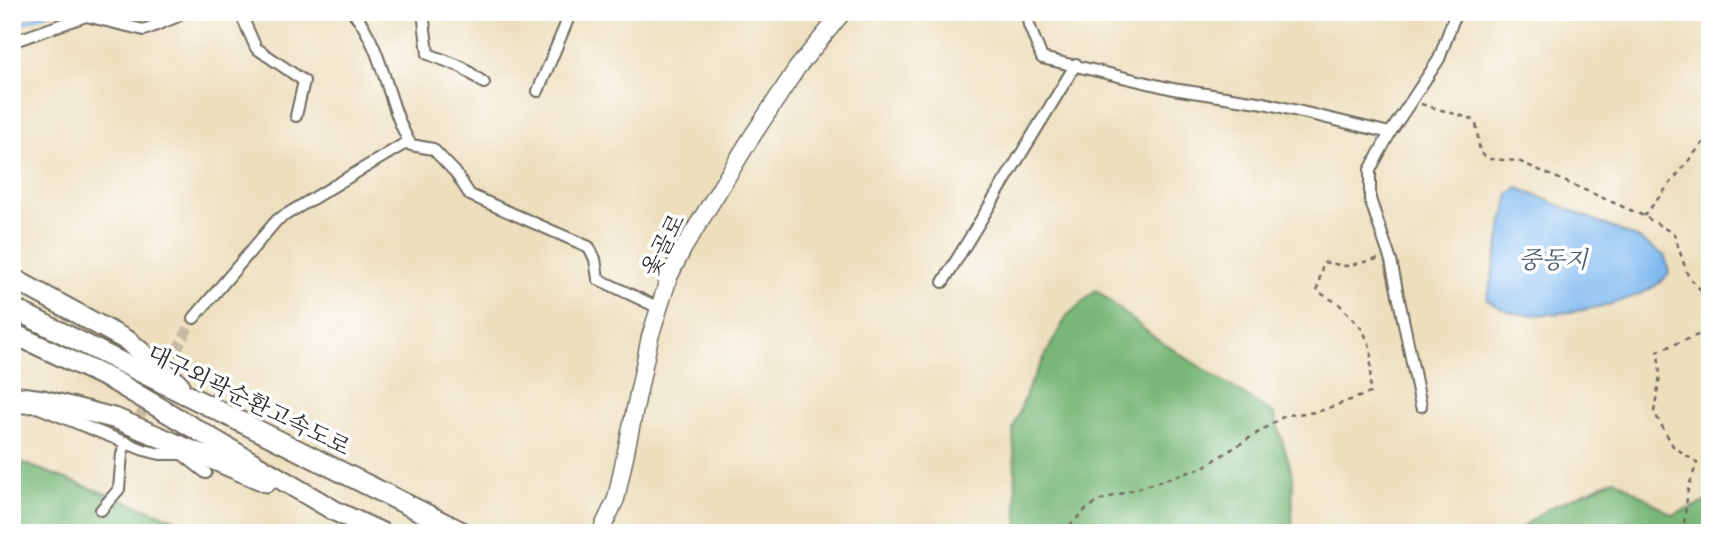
<svg xmlns="http://www.w3.org/2000/svg" width="1722" height="545" viewBox="0 0 1722 545" font-family="'EB Garamond','Noto Serif KR',serif">
<rect width="100%" height="100%" fill="#fff"/>
<filter id="ink" filterUnits="userSpaceOnUse"><feTurbulence type="fractalNoise" baseFrequency=".0143" numOctaves="2"/><feDisplacementMap in="SourceGraphic" scale="14" xChannelSelector="R" yChannelSelector="G"/><feConvolveMatrix kernelMatrix="1 2 1 2 8 2 1 2 1" color-interpolation-filters="sRGB"/></filter>
<filter id="wash" filterUnits="userSpaceOnUse"><feTurbulence type="fractalNoise" baseFrequency=".00686" numOctaves="4" result="noise"/><feDisplacementMap in="SourceGraphic" scale="28" xChannelSelector="R" yChannelSelector="G"/><feGaussianBlur stdDeviation="1.57" result="paint"/><feColorMatrix in="noise" values="0 0 0 0 0 0 0 0 0 0 0 0 0 0 0 0 0 1.4 0 .05"/><feComposite in="paint" operator="in"/></filter>
<g filter="url(#wash)">
<rect width="100%" height="100%" fill="#eddfbd"/>
<path fill="#78b778" stroke="#527152" stroke-width="2" d="M1096,290l59,48 119,76 19,62 -1,57h-274l-5,-104 16,-43 38,-70z
M12,459l200,74h-200z
M1615,479l58,36 37,-15v33h-196l33,-24z"/>
<path fill="#7db8ef" stroke="#54728d" stroke-width="2" d="M1518,188l121,51 26,17 4,17c-20,30 -112,45 -147,41 -13,-1 -25,-7 -35,-14l22,-106z"/>
<g fill="none" stroke-linecap="round" stroke-linejoin="round">
<path stroke="#7db8ef" stroke-width="3.5" d="M140,12h11
M12,27l38,-15"/>
</g>
</g>
<g filter="url(#ink)">
<g fill="none" stroke-linecap="round" stroke-linejoin="round">
<path stroke="#c6bba0" stroke-width="10" stroke-dasharray="10 5" stroke-linecap="butt" d="M133,429l61,-111"/>
<defs>
<path id="street" d="M240,12l16,36 48,33 -8,35
M353,12c32,38 33,91 58,133l22,4 22,23 15,23 119,52 6,12 3,20 61,29
M423,12l5,42 34,13 22,16
M1027,12l2,13 13,33 131,31 91,14 126,30
M12,42l74,-26 58,14 32,-13 5,-5
M538,91l33,-79
M943,282l133,-218
M194,318l83,-98 132,-79
M1421,406l-30,-145 -21,-62v-29l20,-37 49,-74 17,-47
M12,408l25,-1 107,43 16,4h22l24,19
M101,510l18,-21 3,-35 4,-12"/>
<path id="secondary" d="M600,533l16,-34 34,-162 19,-60 14,-28 66,-108 48,-73 46,-56"/>
<path id="highway" d="M12,278l116,63 51,43
M12,308l452,225
M12,333l102,48 221,130 47,22
M12,396l31,4 74,19 149,63"/>
</defs>
<use href="#street" stroke="#6f6a5e" stroke-width="14"/>
<use href="#secondary" stroke="#6f6a5e" stroke-width="19"/>
<use href="#highway" stroke="#6f6a5e" stroke-width="23"/>
<path stroke="#6f6a5e" stroke-width="2.5" stroke-dasharray="5 5" stroke-linecap="butt" d="M1421,104l51,15 4,4 4,30 10,6 28,2 126,55 30,18 14,42 22,24
M1644,216l66,-82
M1062,533l24,-24 15,-9 101,-32 84,-53 31,-3 53,-19 1,-44 -8,-19 -24,-26 -22,-13 6,-29 23,4 32,-7
M1683,533l5,-44 9,-26 -24,-17 -19,-34 6,-37 -2,-24 52,-21"/>
<use href="#street" stroke="#fff" stroke-width="10"/>
<use href="#secondary" stroke="#fff" stroke-width="16"/>
<use href="#highway" stroke="#fff" stroke-width="19"/>
</g>
</g>
<g text-anchor="middle" stroke-width="7" stroke-linejoin="round" paint-order="stroke">
<g font-size="23" fill="#2b2b2b" stroke="#fff">
<text transform="translate(663 245) rotate(-63)" y="8">옻골로</text>
<text transform="translate(249 400) rotate(26)" y="8">대구외곽순환고속도로</text>
</g>
<g font-size="24" font-style="italic" fill="#485c70" stroke="#fff">
<text x="1553" y="268">중동지</text>
</g>
</g>
<rect width="1722" height="545" fill="none" stroke="#fff" stroke-width="42"/>
</svg>
